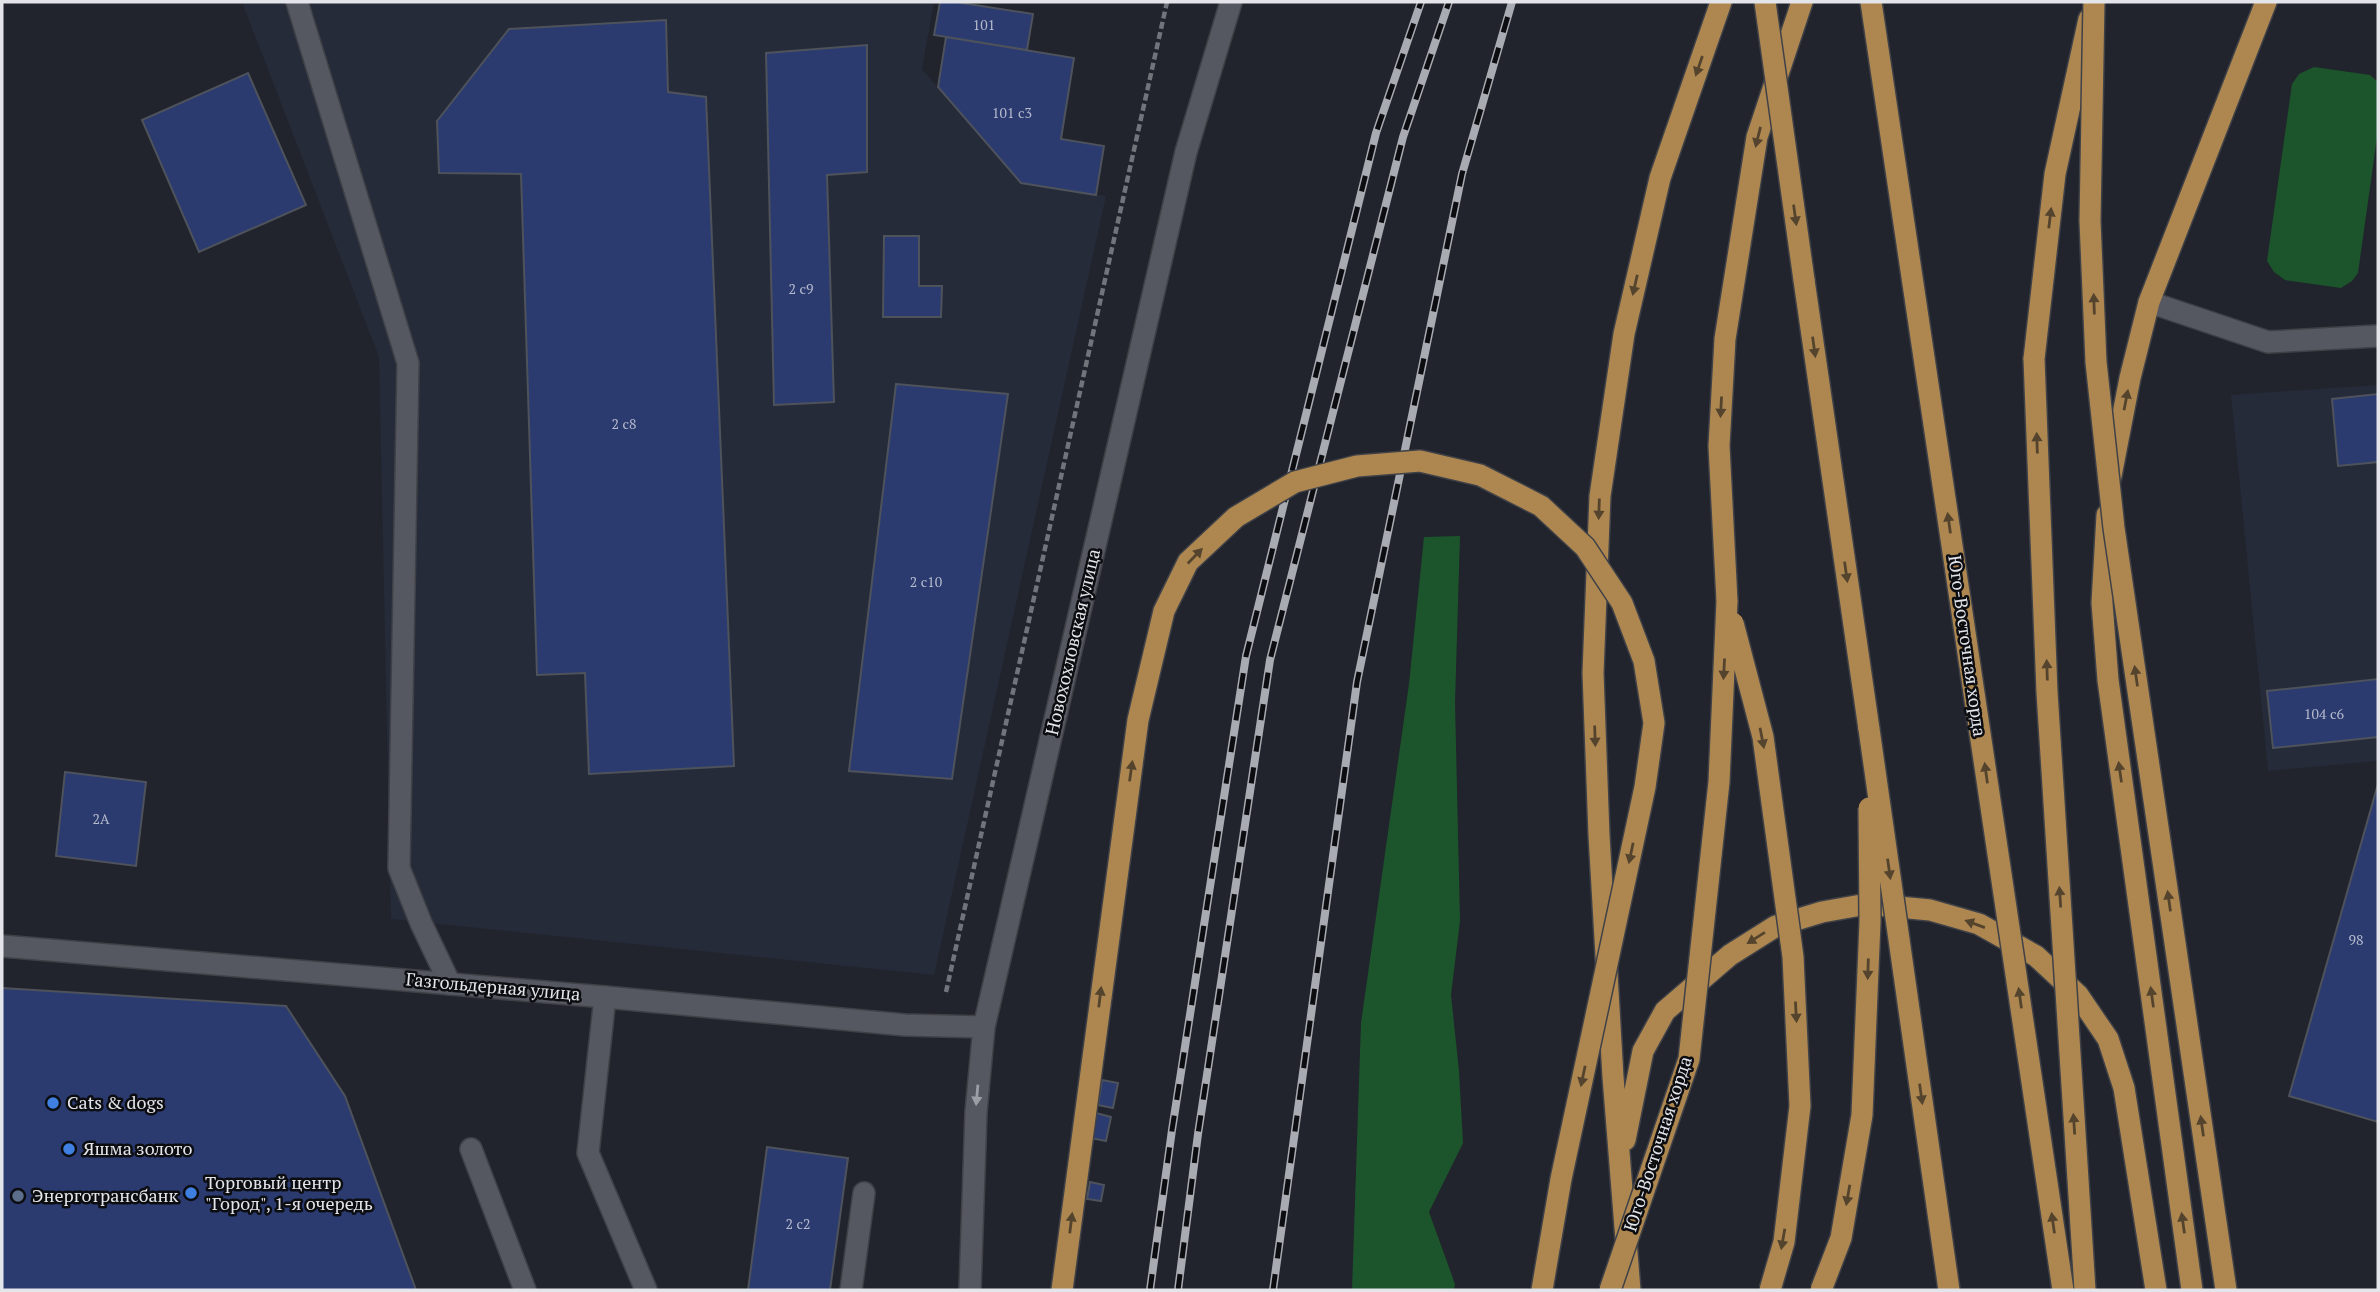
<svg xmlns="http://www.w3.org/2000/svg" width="2380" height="1292" viewBox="0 0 2380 1292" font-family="'PT Serif',serif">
<rect width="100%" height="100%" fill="#21242c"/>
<path fill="#262b39" d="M242,2h692l-12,67 99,114 85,13 -172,779 -543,-56 -12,-562z
M2378,385v376l-110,10 -37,-376z"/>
<path fill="#1c552b" d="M2314,67l56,8 8,7v48l-20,143 -6,8 -11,7 -56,-8 -11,-8 -7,-11 25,-177 7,-10z
M1460,536l-5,166 5,219 -9,74 8,76 4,72 -34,69 26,72 -1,6h-102l9,-267 48,-339 15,-147z"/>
<path fill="#2b3b70" stroke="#4e525b" stroke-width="2" d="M940,2h16l77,12 -6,36 -93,-15z
M666,20l2,72 38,5 28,669 -145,8 -4,-101 -48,2 -16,-501 -82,-1 -2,-52 72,-92z
M946,37l128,21 -13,81 43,7 -8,49 -75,-12 -83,-96z
M867,45v127l-40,3 7,227 -60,3 -8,-352z
M248,73l58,132 -107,47 -57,-132z
M884,236h35v50h23l-1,31h-58z
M896,384l112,10 -56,385 -103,-8z
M2378,394v68l-40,4 -6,-67z
M2378,679v58l-105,11 -6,-57z
M65,772l81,10 -10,84 -80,-10z
M2378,784v338l-89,-26z
M2,988l284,18 59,90 71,194h-414z
M1102,1080l16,3 -5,25 -15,-3z
M1096,1113l15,4 -5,24 -15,-3z
M767,1147l81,11 -18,132h-82z
M1090,1182l14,3 -3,16 -14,-2z"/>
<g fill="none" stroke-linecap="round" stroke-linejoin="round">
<defs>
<path id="lane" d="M297,2l111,361 -9,505 22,55 29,61
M2149,302l119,40 110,-6
M605,997l-17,156 58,137
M471,1149l54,141
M851,1290l13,-97"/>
<path id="secondary" d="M2,946l603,51 300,28 79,2
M970,1290l6,-178 8,-85 202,-875 45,-150"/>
<path id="primary" d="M1804,280l65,449
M2034,359l21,-185 34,-155
M2111,476l19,-98 19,-76 117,-300
M2107,515l-5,88 6,77 84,610
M1727,601l-8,-155 6,-107 32,-202 45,-135
M1625,1140l18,-89 22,-40 65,-56 46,-29 46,-14 45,-8 63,6 49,14 57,32 42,39 30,44 16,49 32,202
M1630,1290l-17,-213 -14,-242 -6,-162 7,-177 24,-162 36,-156 61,-176"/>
</defs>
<use href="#lane" stroke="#3f4147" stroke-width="24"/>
<use href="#secondary" stroke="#3f4147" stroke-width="24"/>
<use href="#primary" stroke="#3f4147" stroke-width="24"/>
<path stroke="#71747b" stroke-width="4.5" stroke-dasharray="7 3.5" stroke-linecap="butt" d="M946,992l221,-990"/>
<use href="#lane" stroke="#555861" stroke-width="21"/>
<use href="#secondary" stroke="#555861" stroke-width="21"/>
<use href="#primary" stroke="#ae8750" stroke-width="21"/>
<defs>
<path id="rail" d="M1150,1290l22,-160 74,-474 130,-523 45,-131
M1178,1290l20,-156 72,-474 133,-523 46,-135
M1273,1290l84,-608 105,-508 50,-172"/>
</defs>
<use href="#rail" stroke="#a8abb1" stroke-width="8"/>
<use href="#rail" stroke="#0c0d11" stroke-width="5" stroke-dasharray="16" stroke-linecap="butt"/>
<defs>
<path id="primary-bridge" d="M1765,2l39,278
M1871,2l192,1288
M2094,2l-4,219 6,141 18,166 112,762
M2034,359l13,333 38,598
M1733,623l30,114 30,220 7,149 -16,136 -14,48
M1869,729l80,561
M1062,1290l76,-570 26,-109 24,-49 48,-45 59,-35 62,-16 63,-5 60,14 61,31 44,41 37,56 22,58 10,62 -9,64 -84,392 -19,111
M1610,1290l79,-231 30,-277 8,-181
M1821,1290l20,-52 21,-123 8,-193 -1,-114"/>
</defs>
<use href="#primary-bridge" stroke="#3f4147" stroke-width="24" stroke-linecap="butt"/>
<use href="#primary-bridge" stroke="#ae8750" stroke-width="21"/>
</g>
<defs><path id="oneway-solid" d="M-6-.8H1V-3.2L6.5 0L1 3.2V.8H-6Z" transform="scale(1.75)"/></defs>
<g fill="#55442d">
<use href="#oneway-solid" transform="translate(1699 66) rotate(109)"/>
<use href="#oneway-solid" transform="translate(1758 137) rotate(104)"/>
<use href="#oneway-solid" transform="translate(1795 215) rotate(82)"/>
<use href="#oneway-solid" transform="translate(2050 218) rotate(-83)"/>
<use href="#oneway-solid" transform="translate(1635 285) rotate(103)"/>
<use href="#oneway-solid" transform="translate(2094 304) rotate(-92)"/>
<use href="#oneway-solid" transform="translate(1814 347) rotate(82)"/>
<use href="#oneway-solid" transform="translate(2126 400) rotate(-79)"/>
<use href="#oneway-solid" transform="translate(1721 407) rotate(93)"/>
<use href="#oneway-solid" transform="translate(2037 443) rotate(-92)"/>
<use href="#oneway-solid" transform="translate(1599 509) rotate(92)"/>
<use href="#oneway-solid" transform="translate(1949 523) rotate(-98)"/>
<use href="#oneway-solid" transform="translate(1195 556) rotate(-46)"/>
<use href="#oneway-solid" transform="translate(1846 572) rotate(82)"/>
<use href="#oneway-solid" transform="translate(1724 669) rotate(93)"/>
<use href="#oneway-solid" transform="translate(2047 670) rotate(-92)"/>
<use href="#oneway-solid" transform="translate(2136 676) rotate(-98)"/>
<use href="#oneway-solid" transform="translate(1595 736) rotate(88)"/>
<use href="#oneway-solid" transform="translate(1762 738) rotate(79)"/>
<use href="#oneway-solid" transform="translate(1131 771) rotate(-82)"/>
<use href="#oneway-solid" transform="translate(2120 772) rotate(-98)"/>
<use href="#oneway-solid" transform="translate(1986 773) rotate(-98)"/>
<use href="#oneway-solid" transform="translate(1631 853) rotate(102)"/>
<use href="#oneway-solid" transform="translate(1889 869) rotate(82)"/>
<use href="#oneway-solid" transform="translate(2060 897) rotate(-94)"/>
<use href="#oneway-solid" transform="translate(2169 901) rotate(-98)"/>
<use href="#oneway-solid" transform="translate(1975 924) rotate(-160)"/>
<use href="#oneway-solid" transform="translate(1756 938) rotate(148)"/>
<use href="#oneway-solid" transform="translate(1868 969) rotate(92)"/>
<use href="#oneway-solid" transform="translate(1100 997) rotate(-83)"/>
<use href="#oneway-solid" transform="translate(2152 997) rotate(-98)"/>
<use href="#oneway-solid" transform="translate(2020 998) rotate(-98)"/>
<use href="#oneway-solid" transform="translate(1796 1012) rotate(87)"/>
<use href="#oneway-solid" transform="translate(1583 1076) rotate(102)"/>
<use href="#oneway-solid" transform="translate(1921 1094) rotate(82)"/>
<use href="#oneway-solid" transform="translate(2074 1124) rotate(-94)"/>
<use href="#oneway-solid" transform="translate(2202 1126) rotate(-98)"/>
<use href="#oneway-solid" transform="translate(1848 1195) rotate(100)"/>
<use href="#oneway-solid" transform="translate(1071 1223) rotate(-83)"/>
<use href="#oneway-solid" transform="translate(2053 1223) rotate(-98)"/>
<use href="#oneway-solid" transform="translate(2183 1223) rotate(-98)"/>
<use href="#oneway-solid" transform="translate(1783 1239) rotate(100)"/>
</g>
<use fill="#9c9ea6" href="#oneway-solid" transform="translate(977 1095) rotate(95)"/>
<g fill="#3f7fe0" stroke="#0c0d11" stroke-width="2.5">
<circle cx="53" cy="1103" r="7"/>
<circle cx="69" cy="1149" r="7"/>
<circle cx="191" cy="1193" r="7"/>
</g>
<circle fill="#5c6f8a" stroke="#0c0d11" stroke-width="2.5" cx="18" cy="1196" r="7"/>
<g text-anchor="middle" stroke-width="5" stroke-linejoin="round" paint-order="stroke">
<g font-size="14" fill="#b5bacc">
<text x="984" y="30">101</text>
<text x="1012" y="118">101 с3</text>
<text x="801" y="294">2 с9</text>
<text x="624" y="429">2 с8</text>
<text x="926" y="587">2 с10</text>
<text x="2324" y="719">104 с6</text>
<text x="101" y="824">2А</text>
<text x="2356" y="945">98</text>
<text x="798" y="1229">2 с2</text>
</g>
<g font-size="18" fill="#e3e5ea" stroke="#0c0d11">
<text transform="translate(1073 642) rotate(-77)" y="6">Новохохловская улица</text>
<text transform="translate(1967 646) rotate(82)" y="6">Юго-Восточная хорда</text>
<text transform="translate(493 987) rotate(5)" y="6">Газгольдерная улица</text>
<text transform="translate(1658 1144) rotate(-72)" y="6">Юго-Восточная хорда</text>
</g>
<g font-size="18" fill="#e3e5ea" stroke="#0c0d11" text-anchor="start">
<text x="67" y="1109">Cats &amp; dogs</text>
<text x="83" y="1155">Яшма золото</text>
<text x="205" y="1189">Торговый центр<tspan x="205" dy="21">"Город", 1-я очередь</tspan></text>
<text x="32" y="1202">Энерготрансбанк</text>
</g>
</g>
<rect width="2380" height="1292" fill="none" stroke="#e3e5ea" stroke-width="7"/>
</svg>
